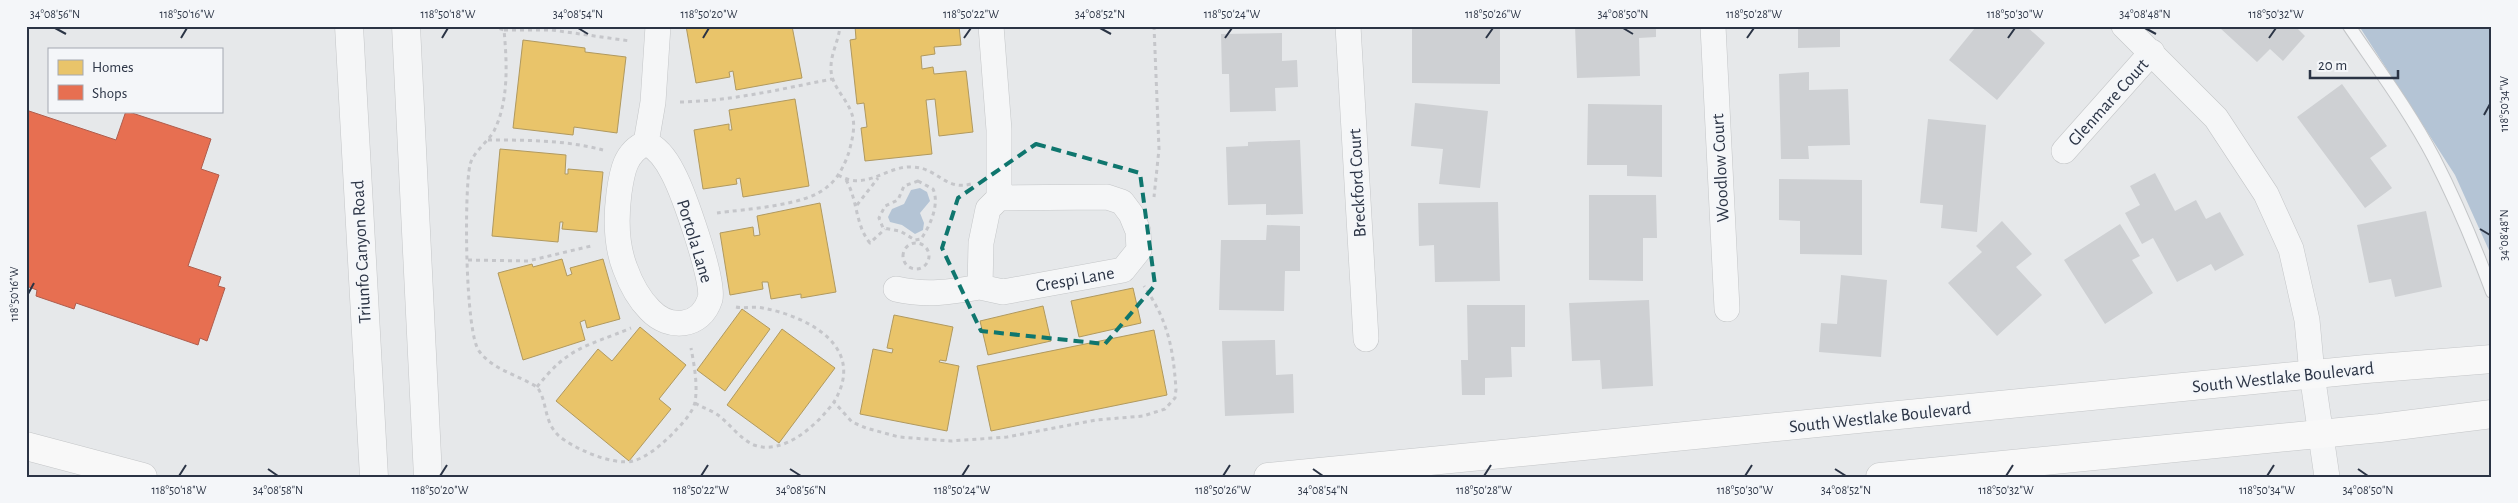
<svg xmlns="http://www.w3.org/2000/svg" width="2518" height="503" viewBox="0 0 2518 503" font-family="'Alegreya Sans',sans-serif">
<rect width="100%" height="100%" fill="#e6e8ea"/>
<path fill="#b4c4d5" d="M2359,26h133v231l-37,-82z
M920,188l7,4 3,9 -10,12 4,10 -1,7 -8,4 -13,-9 -12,-3 -2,-5 4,-8 12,-5 7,-14z"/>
<path fill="#e9c46a" stroke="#b0995f" d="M686,26h106l10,52 -66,12 -3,-19 -4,1 1,5 -34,6z
M855,26h104l2,19 -27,2 1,7 -14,2 1,13 11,-2 1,7 32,-3 7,61 -34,4 -4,-37 -9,1 6,54 -67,7 -4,-33 6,-1 -3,-24 -7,1 -7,-64 6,-1z
M523,40l62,8v4l41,5 -9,76 -43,-6 -1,8 -60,-7z
M795,99l14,87 -66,11 -3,-19 -4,1 1,5 -34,5 -9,-59 35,-6v6h3l-3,-20z
M500,149l66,6 -1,19h3v-5l35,3 -6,60 -35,-3 1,-7h-3l-2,20 -66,-6z
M820,203l16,89 -35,6v-4l-30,5 -3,-17h-6l1,7 -33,6 -10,-62 33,-6 1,9 6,-1 -3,-19z
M562,259l5,17 5,-2 -2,-6 33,-9 17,60 -33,9 -2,-8 -5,2 5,18 -62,20 -25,-87 34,-9 1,3z
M1133,288l8,35 -62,14 -8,-36z
M1043,306l8,35 -63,14 -8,-34z
M742,309l28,20 -45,62 -28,-21z
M894,315l59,12 -7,34 -6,-1 -1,2 20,4 -12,65 -87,-17 13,-65 19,4 1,-4 -6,-1z
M640,327l46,38 -27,34 12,10 -42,52 -73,-60 42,-52 14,12z
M782,329l53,39 -56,75 -52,-38z
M1154,330l13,65 -176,36 -14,-65z"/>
<path fill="#e76f51" stroke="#af5d4d" d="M26,110l90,30 10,-29 85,28 -10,30 18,6 -31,91 33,11 -3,9 7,2 -18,53 -7,-3 -2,7 -122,-42 -2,6 -38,-13 1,-6 -11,-4z"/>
<path fill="#ced0d3" d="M1412,26h88v58l-88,-1z
M1575,26h81v11l-17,1 1,38 -63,2z
M1798,26h42v21l-42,1z
M1973,26h53l19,17 -48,57 -48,-40 26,-32z
M2221,26h74l10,10 -22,25 -13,-12 -13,13 -37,-34z
M1282,33v28l15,-1 1,27 -23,1 1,23 -46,1 -1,-38h-7l-1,-40z
M1809,72v18l39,-1 2,56 -42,1 1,13h-28l-2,-85z
M2342,84l45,62 -17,12 22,30 -27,20 -68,-91z
M1415,103l73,8 -8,77 -41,-4 4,-35 -32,-3z
M1588,104l74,1v72l-35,-1v-11h-40z
M1928,119l58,6 -9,107 -36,-4 2,-23 -23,-2z
M1300,140l3,74 -37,1v-11l-38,1 -2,-58 22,-1v-4z
M2155,173l20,38 21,-11 10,19 14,-7 24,43 -29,16 -4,-7 -34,18 -24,-44 -11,6 -17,-31 15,-8 -10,-19z
M1779,179l83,1v75l-62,-1v-33l-21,-1z
M1589,195h67l1,43h-14v43l-54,-1z
M1498,202l2,79 -65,1 -1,-37 -15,1 -1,-43z
M2426,211l16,76 -47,10 -4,-18 -22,4 -12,-58z
M2002,221l30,33 -16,13 26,28 -45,41 -49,-53 34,-31 -6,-6z
M2120,224l20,32 -8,4 21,33 -48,31 -41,-64z
M1267,225l33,1v45h-15l-1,40 -65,-1 2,-70h45z
M1841,275l46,5 -6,77 -62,-5 2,-29 16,1z
M1649,300l4,86 -51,3 -2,-29 -28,1 -3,-58z
M1467,305h58v42h-14l1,30 -27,1v17h-23l-1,-35h7z
M1275,340l1,35 17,-1 1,39 -69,3 -3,-75z"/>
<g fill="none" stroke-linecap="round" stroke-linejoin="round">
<defs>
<path id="service" d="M2349,26c29,43 61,86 85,132 22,43 41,88 58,134"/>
<path id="minor" d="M991,26l8,104v68
M1348,26l18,313
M1713,26l14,283
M2124,26l92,92 50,76 25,55 16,71 5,54 15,103
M646,143c12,5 21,18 27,30 10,19 42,108 37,126 -9,29 -41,31 -60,11 -11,-11 -20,-28 -25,-42 -9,-23 -9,-51 -6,-75 3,-21 6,-41 27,-50z
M646,143l7,-41 5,-76
M2064,151l88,-99
M1107,197l15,5 9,12 7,17 1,19 -16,20 -120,22 -23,-5 1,-44 7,-34 11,-11z
M896,289c30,7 55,3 84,-2"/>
<path id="tertiary" d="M349,26l25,451
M406,26l22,451"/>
<path id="secondary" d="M26,446l117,31
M1268,477l1098,-108 126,-10
M1880,477l500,-49 112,-14"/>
</defs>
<use href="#service" stroke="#c4c6c8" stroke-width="14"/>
<use href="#minor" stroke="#c4c6c8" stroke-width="26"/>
<use href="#tertiary" stroke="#c4c6c8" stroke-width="29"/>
<use href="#secondary" stroke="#c4c6c8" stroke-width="29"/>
<path stroke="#c5c6ca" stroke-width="3" stroke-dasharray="4 4" stroke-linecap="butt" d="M492,26l12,4c3,32 5,71 -10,101 -7,12 -21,21 -24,34 -6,26 -5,167 9,186 14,19 39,24 58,36 11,15 6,33 21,48 14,13 55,31 75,26 15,-4 32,-19 43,-31 7,-7 17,-18 19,-28 3,-17 -1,-38 -4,-54
M1154,26l5,123 -5,48
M504,30h48l78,11
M680,102c52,-1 101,-13 152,-23
M488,140c38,0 77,0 115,10
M838,175c28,17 49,-10 75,-8 25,1 32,24 58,17
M846,180c12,20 9,45 24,63l15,-14
M918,181l15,8c7,15 -3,37 -12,50l-6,1 -15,-9 -17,-3 -4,-10 6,-12 13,-6 6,-14z
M857,205l21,-27
M717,213c28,-4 89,-7 110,-26 11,-8 18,-23 22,-35 3,-12 6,-22 4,-34 -4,-19 -23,-31 -22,-51 0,-14 8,-27 9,-41
M903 256a13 13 0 1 1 26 0a13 13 0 1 1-26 0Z
M468,260l60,1 63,-15
M736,307c9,2 18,-1 27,1 46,9 104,39 71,94l18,20 14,6 33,9 52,4 56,-4 89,-17 47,-4 22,-7 10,-11 1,-9c-3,-42 -8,-68 -32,-103
M537,387c32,-41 49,-40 94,-59
M695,403c8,5 16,7 23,12 12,9 22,24 36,30 30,11 64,-21 80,-43"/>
<use href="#service" stroke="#f5f6f7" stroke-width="12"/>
<use href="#minor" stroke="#f5f6f7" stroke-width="25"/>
<use href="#tertiary" stroke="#f5f6f7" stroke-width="28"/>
<use href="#secondary" stroke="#f8f8f8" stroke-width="28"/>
</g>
<path fill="none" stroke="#0f766e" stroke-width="4" stroke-dasharray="10 6" stroke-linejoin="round" d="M1036,144l104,29 15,112 -50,59 -124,-13 -39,-83 16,-50z"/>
<path fill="none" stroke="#2b3445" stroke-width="2" d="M55,28l11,6M578,28l10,6M1100,28l11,6M1623,28l10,6M2145,28l11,6M181,38l6,-10M442,38l6,-10M703,38l6,-10M964,38l7,-10M1225,38l7,-10M1486,38l7,-10M1747,38l7,-10M2008,38l7,-10M2269,38l7,-10M2484,115l6,-11M2480,229l10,6M28,294l6,-11M268,469l10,7M790,469l11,7M1313,469l10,7M1835,469l11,7M2358,469l10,7M179,476l7,-11M440,476l7,-11M701,476l7,-11M962,476l7,-11M1223,476l7,-11M1484,476l7,-11M1745,476l7,-11M2006,476l7,-11M2267,476l7,-11"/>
<g text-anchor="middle" stroke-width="5" stroke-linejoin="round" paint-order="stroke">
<g font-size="18" fill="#2b3445" stroke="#f4f6f9">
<text transform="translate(2108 102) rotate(-48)" y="6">Glenmare Court</text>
<text transform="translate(1720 168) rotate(-93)" y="6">Woodlow Court</text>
<text transform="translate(1357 183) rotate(-93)" y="6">Breckford Court</text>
<text transform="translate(695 241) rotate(73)" y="6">Portola Lane</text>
<text transform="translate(361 252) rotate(-93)" y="6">Triunfo Canyon Road</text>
<text transform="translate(1075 279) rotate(-10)" y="6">Crespi Lane</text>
<text transform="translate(2283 377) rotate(-6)" y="6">South Westlake Boulevard</text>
<text transform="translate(1880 417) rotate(-6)" y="6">South Westlake Boulevard</text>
</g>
</g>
<rect width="2518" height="503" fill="none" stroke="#f4f6f9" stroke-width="55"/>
<rect x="48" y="48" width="175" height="65" fill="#f4f6f9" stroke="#a4a8b1"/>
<rect x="58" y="60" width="25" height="15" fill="#e9c46a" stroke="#a4a8b1"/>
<text x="92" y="72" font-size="15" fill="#2b3445">Homes</text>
<rect x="58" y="85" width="25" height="15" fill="#e76f51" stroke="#a4a8b1"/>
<text x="92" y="98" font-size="15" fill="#2b3445">Shops</text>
<path d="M2310 70v8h88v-8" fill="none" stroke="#2b3445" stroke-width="2.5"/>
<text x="2318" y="70" font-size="15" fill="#2b3445" stroke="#f4f6f9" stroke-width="4" paint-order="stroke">20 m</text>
<rect x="28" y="28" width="2462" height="448" fill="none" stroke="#2b3445" stroke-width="2"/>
<g font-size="12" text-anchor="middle" fill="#2b3445">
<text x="55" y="18">34°08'56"N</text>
<text x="187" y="18">118°50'16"W</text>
<text x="448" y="18">118°50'18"W</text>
<text x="578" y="18">34°08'54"N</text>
<text x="709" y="18">118°50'20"W</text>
<text x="971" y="18">118°50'22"W</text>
<text x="1100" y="18">34°08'52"N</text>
<text x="1232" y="18">118°50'24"W</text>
<text x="1493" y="18">118°50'26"W</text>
<text x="1623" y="18">34°08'50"N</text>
<text x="1754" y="18">118°50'28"W</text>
<text x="2015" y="18">118°50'30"W</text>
<text x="2145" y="18">34°08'48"N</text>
<text x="2276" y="18">118°50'32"W</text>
<text transform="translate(2504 104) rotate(-90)" y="4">118°50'34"W</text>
<text transform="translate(2504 235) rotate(-90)" y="4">34°08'48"N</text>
<text transform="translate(14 294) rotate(-90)" y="4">118°50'16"W</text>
<text x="179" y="494">118°50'18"W</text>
<text x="278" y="494">34°08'58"N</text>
<text x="440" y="494">118°50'20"W</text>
<text x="701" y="494">118°50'22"W</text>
<text x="801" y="494">34°08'56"N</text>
<text x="962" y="494">118°50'24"W</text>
<text x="1223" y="494">118°50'26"W</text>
<text x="1323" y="494">34°08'54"N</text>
<text x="1484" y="494">118°50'28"W</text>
<text x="1745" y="494">118°50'30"W</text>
<text x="1846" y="494">34°08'52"N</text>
<text x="2006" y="494">118°50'32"W</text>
<text x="2267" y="494">118°50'34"W</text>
<text x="2368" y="494">34°08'50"N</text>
</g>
</svg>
